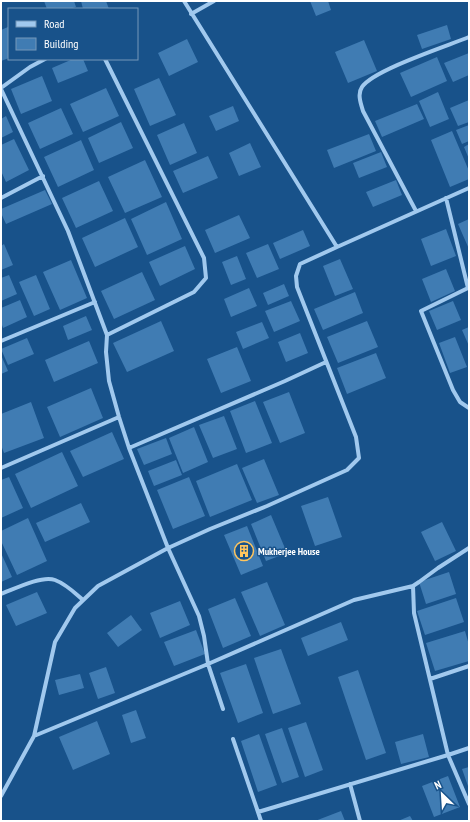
<svg xmlns="http://www.w3.org/2000/svg" width="470" height="822" viewBox="0 0 470 822" font-family="'PT Sans Narrow',sans-serif">
<rect width="100%" height="100%" fill="#18528a"/>
<path fill="#407cb3" d="M44,1h30l2,6 -7,2h-22z
M81,1h25l3,8h-26z
M310,1h18l3,9 -15,6z
M447,25l4,14 -29,10 -5,-14z
M8,27l1,31 -8,3v-31z
M187,39l11,23 -29,14 -11,-23z
M364,40l13,31 -29,12 -13,-31z
M469,53v22l-16,7 -9,-19z
M437,57l10,24 -36,16 -11,-24z
M73,59h10l5,12 -30,12 -6,-15z
M42,76l10,25 -31,13 -10,-25z
M159,78l17,37 -26,11 -16,-37z
M106,88l13,28 -36,16 -13,-28z
M438,92l11,27 -19,8 -11,-26z
M469,100v22l-11,4 -8,-18z
M417,104l7,15 -42,18 -7,-16z
M233,106l6,15 -23,10 -7,-15z
M61,108l12,26 -33,15 -12,-26z
M6,116l7,16 -12,6v-19z
M121,122l12,26 -34,15 -11,-25z
M184,123l13,30 -27,12 -13,-30z
M469,125v16l-7,3 -6,-14z
M452,131l17,40v8l-19,8 -19,-47z
M369,134l7,17 -42,17 -7,-18z
M14,139l15,31 -23,12 -5,-11v-26z
M81,140l13,30 -36,17 -14,-30z
M250,143l11,24 -22,9 -10,-23z
M469,144v15l-5,-12z
M381,152l6,15 -28,11 -6,-15z
M208,156l10,22 -35,15 -10,-22z
M145,160l17,37 -37,16 -17,-36z
M396,180l6,15 -29,12 -7,-15z
M99,181l14,30 -37,17 -14,-30z
M45,190l7,14 -46,20 -5,-11v-4z
M166,202l16,37 -35,16 -16,-36z
M239,215l11,23 -35,15 -10,-23z
M125,218l13,29 -43,20 -13,-29z
M469,219v30l-11,-25z
M446,229l10,27 -25,10 -10,-27z
M303,230l7,16 -30,13 -7,-16z
M4,244l9,21 -12,5v-24z
M268,244l11,25 -22,9 -11,-25z
M185,246l10,23 -35,17 -11,-24z
M237,256l9,23 -15,6 -9,-23z
M340,259l13,30 -18,7 -12,-30z
M71,260l16,38 -27,12 -17,-38z
M446,269l9,22 -24,11 -9,-23z
M142,272l13,28 -41,19 -13,-28z
M9,275l8,19 -16,7v-23z
M36,275l14,34 -16,7 -15,-34z
M284,284l5,12 -21,9 -5,-12z
M249,288l8,18 -26,11 -7,-18z
M355,292l8,21 -40,17 -9,-21z
M20,300l7,17 -24,11 -2,-6v-14z
M291,301l9,20 -26,11 -9,-21z
M453,301l8,19 -24,10 -8,-19z
M86,316l6,14 -24,10 -5,-14z
M161,321l13,30 -47,21 -14,-29z
M367,321l11,26 -40,16 -11,-26z
M262,322l7,16 -26,11 -7,-17z
M469,327v19l-7,-16z
M300,333l8,20 -22,9 -8,-20z
M455,337l12,30 -17,6 -11,-30z
M27,338l7,16 -26,11 -7,-16z
M89,341l9,22 -44,19 -9,-22z
M237,347l14,34 -30,12 -14,-34z
M376,353l10,25 -39,16 -10,-26z
M1,355l7,16 -7,3z
M91,388l12,30 -43,19 -13,-30z
M289,392l16,41 -25,10 -17,-41z
M255,401l17,42 -26,10 -16,-42z
M31,402l13,36 -40,15 -3,-8v-31z
M224,416l13,33 -24,9 -14,-33z
M194,427l14,35 -25,11 -14,-35z
M112,432l12,27 -41,18 -13,-26z
M166,438l6,16 -28,11 -7,-16z
M62,452l16,34 -47,22 -16,-34z
M264,459l15,36 -22,8 -15,-35z
M176,460l6,15 -28,11 -6,-15z
M237,464l15,36 -42,17 -14,-36z
M9,477l14,31 -22,10v-38z
M189,477l16,39 -32,13 -16,-39z
M328,497l14,40 -27,9 -14,-40z
M81,503l9,19 -45,20 -9,-19z
M271,515l16,38 -21,8 -15,-37z
M28,518l19,43 -30,14 -16,-34v-10z
M442,522l14,29 -21,10 -14,-29z
M247,526l16,40 -22,9 -17,-40z
M1,553l11,24 -11,5z
M449,572l7,22 -30,10 -7,-22z
M267,582l18,43 -25,11 -19,-44z
M37,592l10,21 -31,13 -10,-21z
M235,598l16,38 -28,12 -15,-39z
M456,598l8,24 -39,13 -8,-24z
M180,601l10,24 -30,13 -10,-25z
M131,615l11,15 -24,17 -11,-14z
M341,622l7,18 -40,16 -7,-18z
M196,630l9,24 -31,12 -10,-24z
M465,631l4,14v16l-34,10 -9,-28z
M281,649l20,55 -28,10 -19,-56z
M246,664l17,49 -25,10 -18,-50z
M106,667l9,26 -17,6 -9,-26z
M358,670l28,83 -20,7 -28,-83z
M80,674l4,14 -25,7 -4,-15z
M136,710l10,28 -15,5 -9,-28z
M97,721l13,33 -37,16 -14,-33z
M306,722l17,48 -18,7 -17,-49z
M282,728l17,49 -17,6 -17,-49z
M259,734l18,51 -19,7 -17,-51z
M423,734l6,23 -28,7 -6,-22z
M469,767v22l-7,-20z
M448,776l12,31 -26,10 -12,-31z
M341,811l4,10h-30z
M410,816l3,5h-15z"/>
<g fill="none" stroke-linecap="round" stroke-linejoin="round">
<path stroke="#a1c9ee" stroke-width="4" d="M191,14l23,-13
M105,59l99,199 2,20 -12,14 -87,43 -1,17 3,29 10,36 10,31 39,100 31,68 5,20 4,28 146,-64 59,-14 6,-4 19,-14 31,-20
M1,88l29,-21 15,-8
M1,89l67,142 39,104
M1,198l42,-22
M446,198l22,90 -47,23 32,79 7,12 9,6
M416,211l-53,-100c-2,-7 -6,-17 -1,-24 11,-17 85,-41 107,-50
M337,247l132,-59
M1,341l94,-39
M129,448l156,-67 41,-19
M1,468l118,-51
M1,594c13,-5 41,-19 54,-14 11,4 20,13 28,20
M430,679l39,-13
M34,736l174,-72 15,45
M233,739l25,73
M469,748l-21,7 21,49
M350,784l10,37
M1,796l33,-60 21,-94 20,-34 23,-22 70,-38 42,-19 57,-23 80,-36 12,-12 -3,-21 -59,-150 -1,-11 4,-12 37,-17 -153,-246
M261,821l-3,-9 190,-57 -34,-142 -1,-27"/>
</g>
<defs>
<symbol id="building-ring" viewBox="-11 -11 22 22"><circle r="9.5" fill="#18528a" stroke="#ffc55e" stroke-width="1.5"/><path d="M-4-6H4V6H1V3H-1V6H-4ZM-2.5-4.3h1.7v1.8h-1.7ZM.8-4.3h1.7v1.8H.8ZM-2.5-1h1.7V.8h-1.7ZM.8-1h1.7V.8H.8Z" fill="#ffc55e"/></symbol>
</defs>
<g fill-rule="evenodd">
<use href="#building-ring" x="233" y="540" width="22" height="22"/>
</g>
<g text-anchor="middle" stroke-width="3" stroke-linejoin="round" paint-order="stroke">
<g font-size="10" font-weight="bold" fill="#fff" stroke="#18528a" text-anchor="start">
<text x="258" y="555">Mukherjee House</text>
</g>
</g>
<rect width="470" height="822" fill="none" stroke="#ffffff" stroke-width="4"/>
<rect x="8" y="8" width="130" height="52" fill="#18528a" stroke="#7497b9"/>
<rect x="16" y="21" width="20" height="6" fill="#a1c9ee" stroke="#7497b9"/>
<text x="44" y="28" font-size="12" fill="#ffffff">Road</text>
<rect x="16" y="38" width="20" height="12" fill="#407cb3" stroke="#7497b9"/>
<text x="44" y="48" font-size="12" fill="#ffffff">Building</text>
<g transform="translate(442 794) rotate(335)" stroke="#18528a" stroke-width="3" paint-order="stroke">
<path d="M0-3L7 15L0 10L-7 15Z" fill="#ffffff"/>
<text y="-6" font-size="11" font-weight="bold" text-anchor="middle" fill="#ffffff">N</text>
</g>
</svg>
